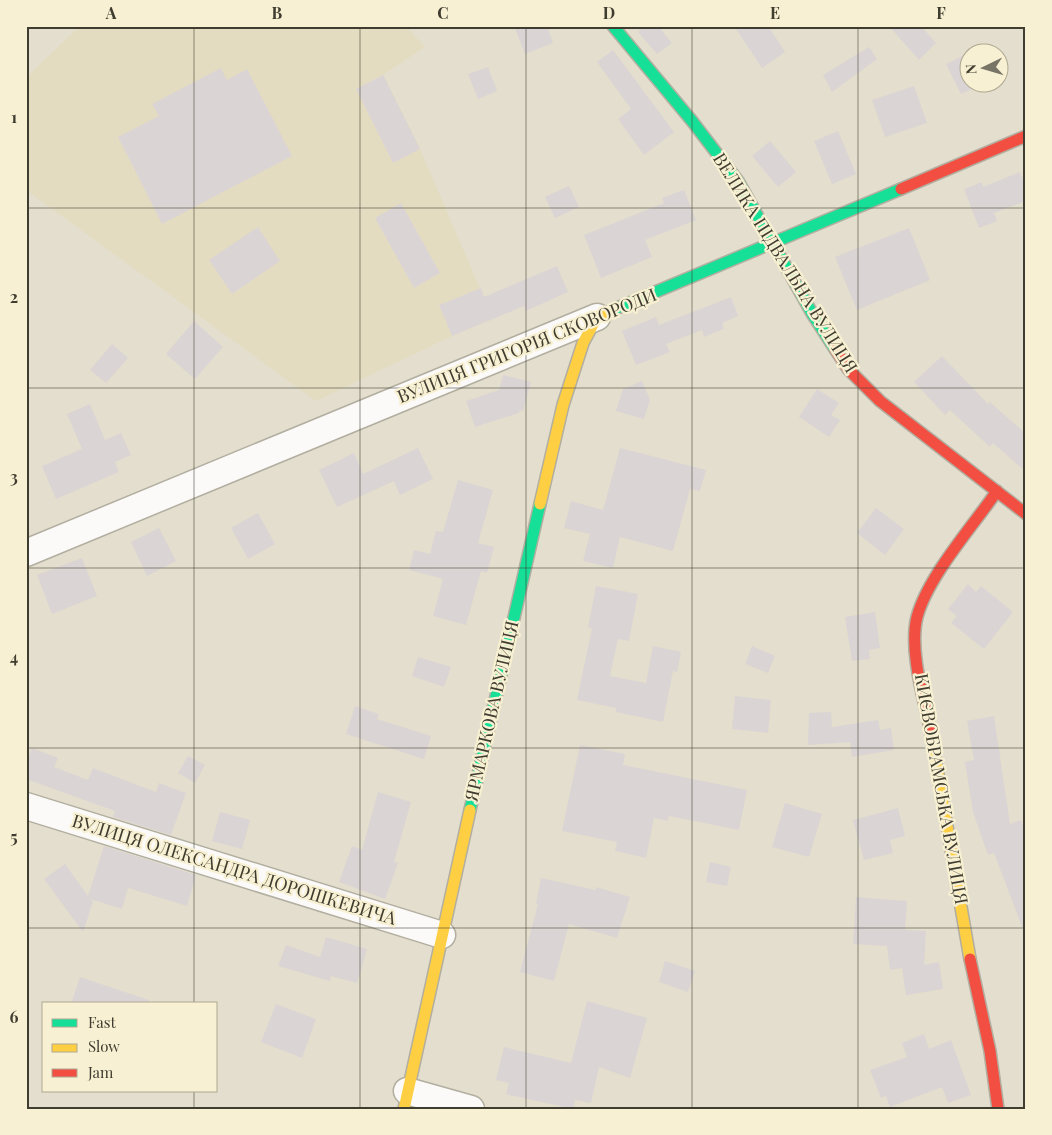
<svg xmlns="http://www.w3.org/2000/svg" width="1052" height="1135" viewBox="0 0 1052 1135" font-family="'Playfair Display',serif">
<rect width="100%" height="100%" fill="#e3decd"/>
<path fill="#e4dcc0" d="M80,26h326l19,21 -42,28 37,74 73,170 -41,17 -136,65 -290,-211v-112z"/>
<path fill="#dbd4d4" d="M514,26h33l6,17 -28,11z
M645,26h13l14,17 -15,11 -19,-22z
M734,26h34l17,26 -23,16z
M889,26h32l15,17 -17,17z
M869,47l8,12 -45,33 -9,-17z
M613,50l61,82 -30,23 -26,-36 13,-10 -34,-47z
M967,54l3,5v23l12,2 -21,10 -15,-30z
M488,67l9,24 -19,8 -10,-25z
M221,68l6,12 20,-11 45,87 -130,68 -44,-87 41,-21 -7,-12z
M383,75l37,74 -27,14 -37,-74z
M914,86l13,37 -42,14 -13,-37z
M838,131l18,43 -24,10 -18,-43z
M770,141l26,31 -18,15 -26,-31z
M1020,172l6,16v13l-32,12 3,8 -18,7 -15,-39 18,-7 1,5z
M569,186l10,21 -24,11 -10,-21z
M684,190l12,30 -51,20 7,17 -51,21 -17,-43 80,-32 -2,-5z
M401,203l39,70 -26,15 -39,-70z
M258,227l22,34 -48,33 -23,-34z
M909,228l21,52 -73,30 -22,-53z
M557,266l11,26 -42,19 -2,-5 -72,30 -13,-31 42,-17 3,9z
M731,297l7,19 -16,7 2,6 -20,8 -2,-7 -36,14 4,8 -34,13 -14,-34 34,-14 3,8z
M194,321l29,26 -28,32 -29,-25z
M112,344l16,14 -22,25 -16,-13z
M942,356l46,48 2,-2 36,32v38l-33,-29 -3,4 -40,-37 -5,5 -31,-33z
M503,375l28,7 -8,29 -3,-1 -1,3 -44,14 -9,-26 33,-11z
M642,381l8,19 -6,19 -28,-8 7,-22z
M817,389l22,14 -8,12 9,5 -11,17 -30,-20z
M90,404l15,36 16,-7 10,22 -16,7 4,10 -63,27 -14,-33 40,-17 -15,-35z
M418,448l15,31 -33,16 -6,-14 -57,26 -18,-37 35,-17 9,21z
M620,448l86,22 -6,21 -10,-2 -17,62 -53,-14 -7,31 -30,-7 7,-27 -26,-6 7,-27 32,9z
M458,480l35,10 -15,53 16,4 -7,26 -6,-2 -15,54 -33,-9 10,-37 -34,-9 5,-20 16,4 6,-23 7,1z
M876,508l28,21 -19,26 -28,-22z
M258,513l17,31 -27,15 -17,-31z
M159,528l17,33 -29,15 -16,-34z
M82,558l15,38 -45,18 -15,-39z
M968,584l8,8 5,-6 32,26 -29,37 -33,-26 6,-7 -9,-7z
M596,586l42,8 -9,47 -11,-2 -8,37 36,7 7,-37 28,6 -4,20 -4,-1 -10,51 -47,-10v-4l-39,-8 15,-72h-4z
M875,612l5,36 -11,2 1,9 -18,2 -7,-44z
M752,646l23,10 -7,17 -23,-9z
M418,657l33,10 -7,20 -32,-11z
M735,696l36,4 -3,33 -36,-4z
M355,706l24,8 -2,5 54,17 -7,23 -78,-25z
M831,712l1,15 46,-7 2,10 11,-2 3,22 -42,7 -2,-15 -42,3 1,-32z
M994,716l16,108 11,-4 5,15v96l-2,1 -30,-79 -6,2 -15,-43 -8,-50 9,-2 -7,-39z
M580,745l45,9 -2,11 124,25 -8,40 -70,-14 -1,5 -14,-3 -8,40 -31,-7 2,-9 -55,-11z
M32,748l26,10 -4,9 34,13 5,-12 63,24 3,-9 27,10 -15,42 -58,-18 2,-6 -89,-32v-16z
M188,756l17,9 -10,18 -17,-10z
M378,792l33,10 -17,60 4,1 -13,36 -46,-17 13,-36 10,4z
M785,803l37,11 -13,43 -37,-10z
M898,808l7,28 -15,4 3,13 -29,7 -11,-40z
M220,812l30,8 -8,29 -30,-8z
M104,846l92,29 -9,31 -59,-18 -6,21 -32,-10 3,3 -10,30 -39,-53 21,-15 23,32z
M710,862l21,5 -4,19 -21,-4z
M541,878l55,12v-3l34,10 -13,41 -48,-14 -15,57 -34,-9 18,-68h-2z
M856,897l51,4 -2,29 21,1 -2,34 15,-3 4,27 -37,6 -4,-27 -12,2 -3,-24 -34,-2z
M326,937l41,12 -10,34 -26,-7 -1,5 -52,-15 8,-21 34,12z
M665,961l30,10 -7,21 -29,-10z
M80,977l69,23v4h-78z
M587,1001l60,17 -17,60 -31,-11 -8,36 -16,-3 -2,9 -67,-15 3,-11 -13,-3 8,-33 67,16z
M276,1004l40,15 -14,39 -41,-16z
M924,1034l5,15 22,-9 20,55 -23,8 -6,-16 -52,20 -4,-11 -5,2 -11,-28 37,-13 -5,-14z"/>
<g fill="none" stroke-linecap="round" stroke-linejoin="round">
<defs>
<path id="street" d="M26,553l571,-236
M26,806l416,129
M407,1091l64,18"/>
<path id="fast" d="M613,26l79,95 46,60 75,134 22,34
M610,311l291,-122
M470,810l70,-306"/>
<path id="slow" d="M540,504l23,-99 20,-62 14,-26 13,-6
M930,728l40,231
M404,1109l66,-299"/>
<path id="jam" d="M901,189l125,-53
M835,349l13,20 32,32 146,113
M930,728c-7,-32 -21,-79 -13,-111 11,-41 56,-91 80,-126
M970,959l20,92 8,58"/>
</defs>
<use href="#street" stroke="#b2aea0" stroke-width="29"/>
<use href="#fast" stroke="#b2aea0" stroke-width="14"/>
<use href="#slow" stroke="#b2aea0" stroke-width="14"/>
<use href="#jam" stroke="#b2aea0" stroke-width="14"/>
<use href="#street" stroke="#fbfaf8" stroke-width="26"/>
<use href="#fast" stroke="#16e098" stroke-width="11"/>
<use href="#slow" stroke="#ffcf43" stroke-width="11"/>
<use href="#jam" stroke="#f24e42" stroke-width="11"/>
</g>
<path fill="none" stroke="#3f3c30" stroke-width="1" stroke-opacity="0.55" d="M194,26v978M360,26v1083M526,26v1083M692,26v1083M858,26v1083M26,208h1000M26,388h1000M26,568h1000M26,748h1000M26,928h1000M194,1091v18"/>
<g text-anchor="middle" stroke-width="4.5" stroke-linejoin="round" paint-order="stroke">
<g font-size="18" fill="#3f3c30" stroke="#f8f0d2">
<text transform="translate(785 263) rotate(58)" y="6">ВЕЛИКА ПІДВАЛЬНА ВУЛИЦЯ</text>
<text transform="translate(527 346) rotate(-22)" y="6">ВУЛИЦЯ ГРИГОРІЯ СКОВОРОДИ</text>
<text transform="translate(492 711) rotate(-77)" y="6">ЯРМАРКОВА ВУЛИЦЯ</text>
<text transform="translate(941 789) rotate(80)" y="6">КИЄВОБРАМСЬКА ВУЛИЦЯ</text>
<text transform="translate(234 870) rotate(17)" y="6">ВУЛИЦЯ ОЛЕКСАНДРА ДОРОШКЕВИЧА</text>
</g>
</g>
<rect width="1052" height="1135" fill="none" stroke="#f8f0d2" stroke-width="55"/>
<rect x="42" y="1002" width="175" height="90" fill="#f8f0d2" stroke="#aea891"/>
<rect x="52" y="1019" width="25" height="8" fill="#16e098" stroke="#aea891"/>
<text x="88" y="1028" font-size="15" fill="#3f3c30">Fast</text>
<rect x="52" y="1044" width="25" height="8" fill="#ffcf43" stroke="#aea891"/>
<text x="88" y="1052" font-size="15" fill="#3f3c30">Slow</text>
<rect x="52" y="1069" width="25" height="8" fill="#f24e42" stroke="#aea891"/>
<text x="88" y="1078" font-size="15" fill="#3f3c30">Jam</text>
<g transform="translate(984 68) rotate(265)"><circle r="24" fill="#f8f0d2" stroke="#aea891"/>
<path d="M0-4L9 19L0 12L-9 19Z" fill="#787567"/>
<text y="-8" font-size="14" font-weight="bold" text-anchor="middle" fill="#3f3c30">N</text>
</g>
<rect x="28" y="28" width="996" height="1080" fill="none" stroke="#3f3c30" stroke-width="2"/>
<g font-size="16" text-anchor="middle" font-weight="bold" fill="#3f3c30">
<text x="111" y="19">A</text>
<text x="277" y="19">B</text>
<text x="443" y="19">C</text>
<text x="609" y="19">D</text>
<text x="775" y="19">E</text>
<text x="941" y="19">F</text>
<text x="14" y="123">1</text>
<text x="14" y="303">2</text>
<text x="14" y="483">3</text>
<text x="14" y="663">4</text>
<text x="14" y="843">5</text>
<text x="14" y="1023">6</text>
</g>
</svg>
